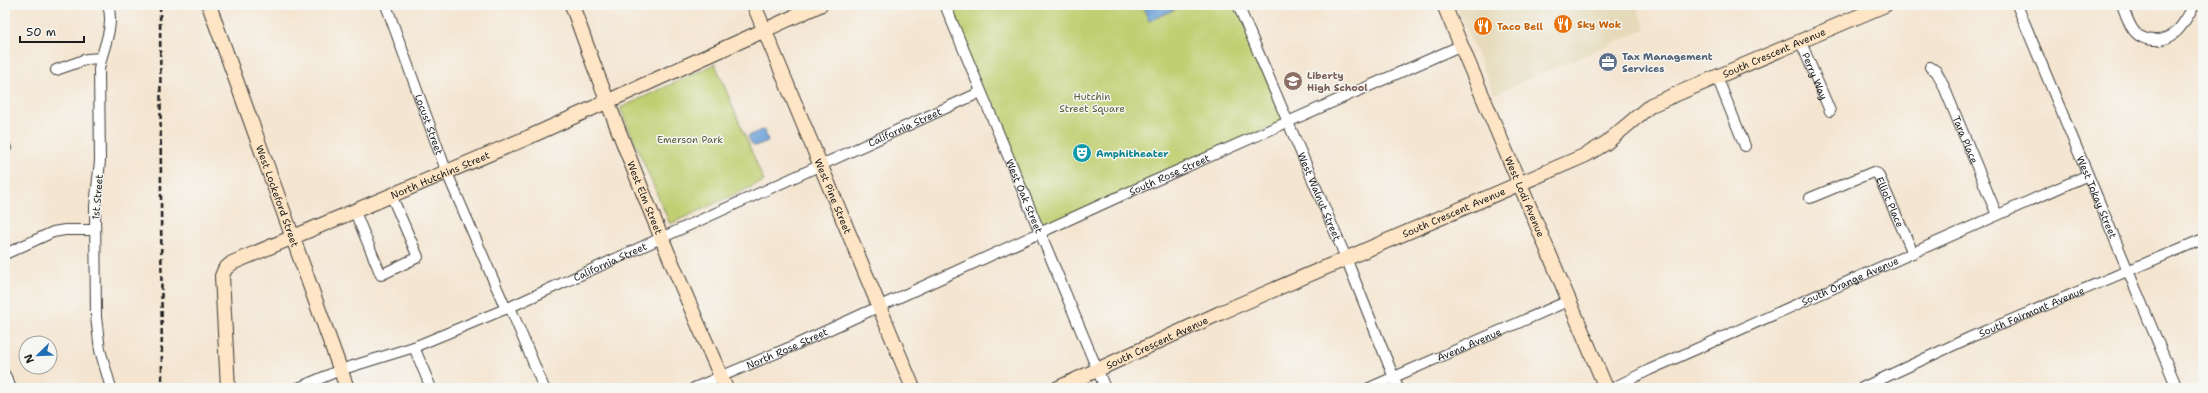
<svg xmlns="http://www.w3.org/2000/svg" width="2208" height="393" viewBox="0 0 2208 393" font-family="'Shantell Sans',sans-serif">
<rect width="100%" height="100%" fill="#f6f6f2"/>
<filter id="ink" filterUnits="userSpaceOnUse"><feTurbulence type="fractalNoise" baseFrequency=".025" numOctaves="2"/><feDisplacementMap in="SourceGraphic" scale="8" xChannelSelector="R" yChannelSelector="G"/><feConvolveMatrix kernelMatrix="1 2 1 2 8 2 1 2 1" color-interpolation-filters="sRGB"/></filter>
<filter id="wash" filterUnits="userSpaceOnUse"><feTurbulence type="fractalNoise" baseFrequency=".012" numOctaves="4" result="noise"/><feDisplacementMap in="SourceGraphic" scale="16" xChannelSelector="R" yChannelSelector="G"/><feGaussianBlur stdDeviation="0.9" result="paint"/><feColorMatrix in="noise" values="0 0 0 0 0 0 0 0 0 0 0 0 0 0 0 0 0 1.4 0 .05"/><feComposite in="paint" operator="in"/></filter>
<g filter="url(#wash)">
<rect width="100%" height="100%" fill="#f4e5d1"/>
<path fill="#e5daba" d="M1456,5h180l10,24 -152,65z"/>
<path fill="#bfcf71" stroke="#6e7646" d="M945,5h292l49,116 -245,111z
M715,64l49,117 -94,43 -50,-116z"/>
<path fill="#6ca0d8" stroke="#445e7a" d="M1142,5h42l-35,16z
M761,130l4,1 3,10 -13,5 -4,-3 -3,-7z"/>
</g>
<g filter="url(#ink)">
<g fill="none" stroke-linecap="round" stroke-linejoin="round">
<defs>
<g id="street">
<path d="M108,5c7,23 -6,43 -9,65l1,91 -5,45 1,111 4,33 11,38"/>
<path id="s1" d="M386,5l61,168 59,136"/>
<path id="s2" d="M945,5l160,383"/>
<path id="s3" d="M1238,5l108,253 52,130"/>
<path id="s4" d="M2017,5l160,383"/>
<path d="M2122,5c3,7 6,17 10,23 9,15 33,16 45,3 7,-7 12,-17 17,-26"/>
<path id="s5" d="M1800,40l30,71"/>
<path id="s6" d="M1930,67l6,4 6,11 55,133"/>
<path d="M56,70l31,-11 14,-1"/>
<path d="M1717,77l28,69"/>
<path d="M5,147l1,1"/>
<path id="s7" d="M1810,198l63,-26 5,2 35,79"/>
<path d="M355,212l26,63 37,-18 -26,-60"/>
<path d="M5,254l48,-22 12,-2h29"/>
<path d="M510,307l34,81"/>
<path d="M414,347l17,41"/>
<path d="M5,375l6,13"/>
<path id="s8" d="M298,388l42,-18 74,-23 96,-40 471,-215"/>
<path id="s9" d="M694,388l99,-42 325,-149 344,-152"/>
<path id="s10" d="M1369,388l199,-87"/>
<path id="s11" d="M1613,388l36,-18 439,-195"/>
<path id="s12" d="M1862,388l109,-51 232,-98"/>
</g>
<g id="secondary">
<path id="s13" d="M209,5l138,383"/>
<path id="s14" d="M572,5c46,130 98,257 154,383"/>
<path id="s15" d="M754,5l159,383"/>
<path id="s16" d="M1444,5l162,383"/>
<path id="s17" d="M228,388l-6,-112 3,-7 7,-6 297,-126 291,-132"/>
<path id="s18" d="M1058,388l162,-75 366,-158 20,-12 45,-38 234,-100"/>
</g>
</defs>
<use href="#street" stroke="#3c3a37" stroke-width="12"/>
<use href="#secondary" stroke="#3c3a37" stroke-width="16"/>
<use href="#street" stroke="#fff" stroke-width="10"/>
<use href="#secondary" stroke="#fde5c5" stroke-width="14"/>
<path stroke="#1c1c1c" stroke-width="2.5" stroke-dasharray="6 3" stroke-linecap="butt" d="M160,5l2,383"/>
</g>
</g>
<defs>
<symbol id="restaurant-disc" viewBox="-11 -11 22 22"><circle r="9.5" fill="#e8710a" stroke="#f6f6f2"/><path d="M-5-6h1v4h1v-4h1v4h1v-4h1v5L-1.5 .5V6h-2V.5L-5-1ZM5-6V6H3V1.5H1.5Q1.5-4 5-6Z" fill="#fff"/></symbol>
<symbol id="office-disc" viewBox="-11 -11 22 22"><circle r="9.5" fill="#5c6f8a" stroke="#f6f6f2"/><path d="M-6-3h4V-5.5h4V-3h4V5H-6ZM-1-4.5V-3h2v-1.5ZM-6 0V1H6V0Z" fill="#fff"/></symbol>
<symbol id="school-disc" viewBox="-11 -11 22 22"><circle r="9.5" fill="#8d6e63" stroke="#f6f6f2"/><path d="M0-5L7-2L0 1L-7-2ZM-4 1L0 2.5L4 1V4Q0 6-4 4Z" fill="#fff"/></symbol>
<symbol id="theatre-disc" viewBox="-11 -11 22 22"><circle r="9.5" fill="#0f9aa8" stroke="#f6f6f2"/><path d="M-5-5.5Q0-4 5-5.5V0Q5 5 0 6Q-5 5-5 0ZM-3.3-2.5H-1v1.5H-3.3ZM1-2.5H3.3v1.5H1ZM-2.8 1Q0 5.5 2.8 1Z" fill="#fff"/></symbol>
</defs>
<g fill-rule="evenodd">
<use href="#restaurant-disc" x="1552" y="13" width="22" height="22"/>
<use href="#restaurant-disc" x="1472" y="15" width="22" height="22"/>
<use href="#office-disc" x="1597" y="51" width="22" height="22"/>
<use href="#school-disc" x="1282" y="70" width="22" height="22"/>
<use href="#theatre-disc" x="1071" y="142" width="22" height="22"/>
</g>
<g text-anchor="middle" stroke-width="3" stroke-linejoin="round" paint-order="stroke">
<g font-size="10" font-weight="bold" fill="#c56008" stroke="#f6f6f2" text-anchor="start">
<text x="1577" y="28">Sky Wok</text>
<text x="1497" y="30">Taco Bell</text>
</g>
<g font-size="10" fill="#1c1c1c" stroke="#f6f6f2">
<text dy="4" stroke="none"><textPath href="#s18" startOffset="793">South Crescent Avenue</textPath></text>
<text dy="4" stroke="none"><textPath href="#s5" startOffset="39">Perry Way</textPath></text>
<text dy="4" stroke="none"><textPath href="#s1" startOffset="127">Locust Street</textPath></text>
<text dy="4" stroke="none"><textPath href="#s8" startOffset="661">California Street</textPath></text>
<text dy="4" stroke="none"><textPath href="#s6" startOffset="82">Tara Place</textPath></text>
<text dy="4" stroke="none"><textPath href="#s9" startOffset="521">South Rose Street</textPath></text>
<text dy="4" stroke="none"><textPath href="#s17" startOffset="355">North Hutchins Street</textPath></text>
<text dy="4" stroke="none"><textPath href="#s2" startOffset="207">West Oak Street</textPath></text>
<text dy="4" stroke="none"><textPath href="#s3" startOffset="208">West Walnut Street</textPath></text>
<text dy="4" stroke="none"><textPath href="#s4" startOffset="208">West Tokay Street</textPath></text>
<text transform="translate(97 197) rotate(-85)" y="4">1st Street</text>
<text dy="4" stroke="none"><textPath href="#s13" startOffset="203">West Lockeford Street</textPath></text>
<text dy="4" stroke="none"><textPath href="#s15" startOffset="207">West Pine Street</textPath></text>
<text dy="4" stroke="none"><textPath href="#s16" startOffset="208">West Lodi Avenue</textPath></text>
<text dy="4" stroke="none"><textPath href="#s14" startOffset="206">West Elm Street</textPath></text>
<text dy="4" stroke="none"><textPath href="#s7" startOffset="104">Elliot Place</textPath></text>
<text dy="4" stroke="none"><textPath href="#s18" startOffset="433">South Crescent Avenue</textPath></text>
<text dy="4" stroke="none"><textPath href="#s8" startOffset="337">California Street</textPath></text>
<text dy="4" stroke="none"><textPath href="#s11" startOffset="260">South Orange Avenue</textPath></text>
<text dy="4" stroke="none"><textPath href="#s12" startOffset="186">South Fairmont Avenue</textPath></text>
<text dy="4" stroke="none"><textPath href="#s18" startOffset="109">South Crescent Avenue</textPath></text>
<text dy="4" stroke="none"><textPath href="#s10" startOffset="109">Avena Avenue</textPath></text>
<text dy="4" stroke="none"><textPath href="#s9" startOffset="101">North Rose Street</textPath></text>
</g>
<g font-size="10" font-weight="bold" fill="#4e5e75" stroke="#f6f6f2" text-anchor="start">
<text x="1622" y="60">Tax Management<tspan x="1622" dy="12">Services</tspan></text>
</g>
<g font-size="10" font-weight="bold" fill="#785e54" stroke="#f6f6f2" text-anchor="start">
<text x="1307" y="79">Liberty<tspan x="1307" dy="12">High School</tspan></text>
</g>
<g font-size="10" fill="#555b3a" stroke="#f6f6f2">
<text x="1092" y="100">Hutchin<tspan x="1092" dy="12">Street Square</tspan></text>
<text x="690" y="143">Emerson Park</text>
</g>
<g font-size="10" font-weight="bold" fill="#0d838f" stroke="#f6f6f2" text-anchor="start">
<text x="1096" y="157">Amphitheater</text>
</g>
</g>
<rect width="2208" height="393" fill="none" stroke="#f6f6f2" stroke-width="20"/>
<g transform="translate(38 355) rotate(247)"><circle r="19" fill="#f6f6f2" stroke="#9f9f9c"/>
<path d="M0-3L7 15L0 10L-7 15Z" fill="#1f6fb2"/>
<text y="-6" font-size="11" font-weight="bold" text-anchor="middle" fill="#1c1c1c">N</text>
</g>
<path d="M20 36v6h64v-6" fill="none" stroke="#1c1c1c" stroke-width="2"/>
<text x="26" y="36" font-size="12" fill="#1c1c1c" stroke="#f6f6f2" stroke-width="3" paint-order="stroke">50 m</text>
</svg>
